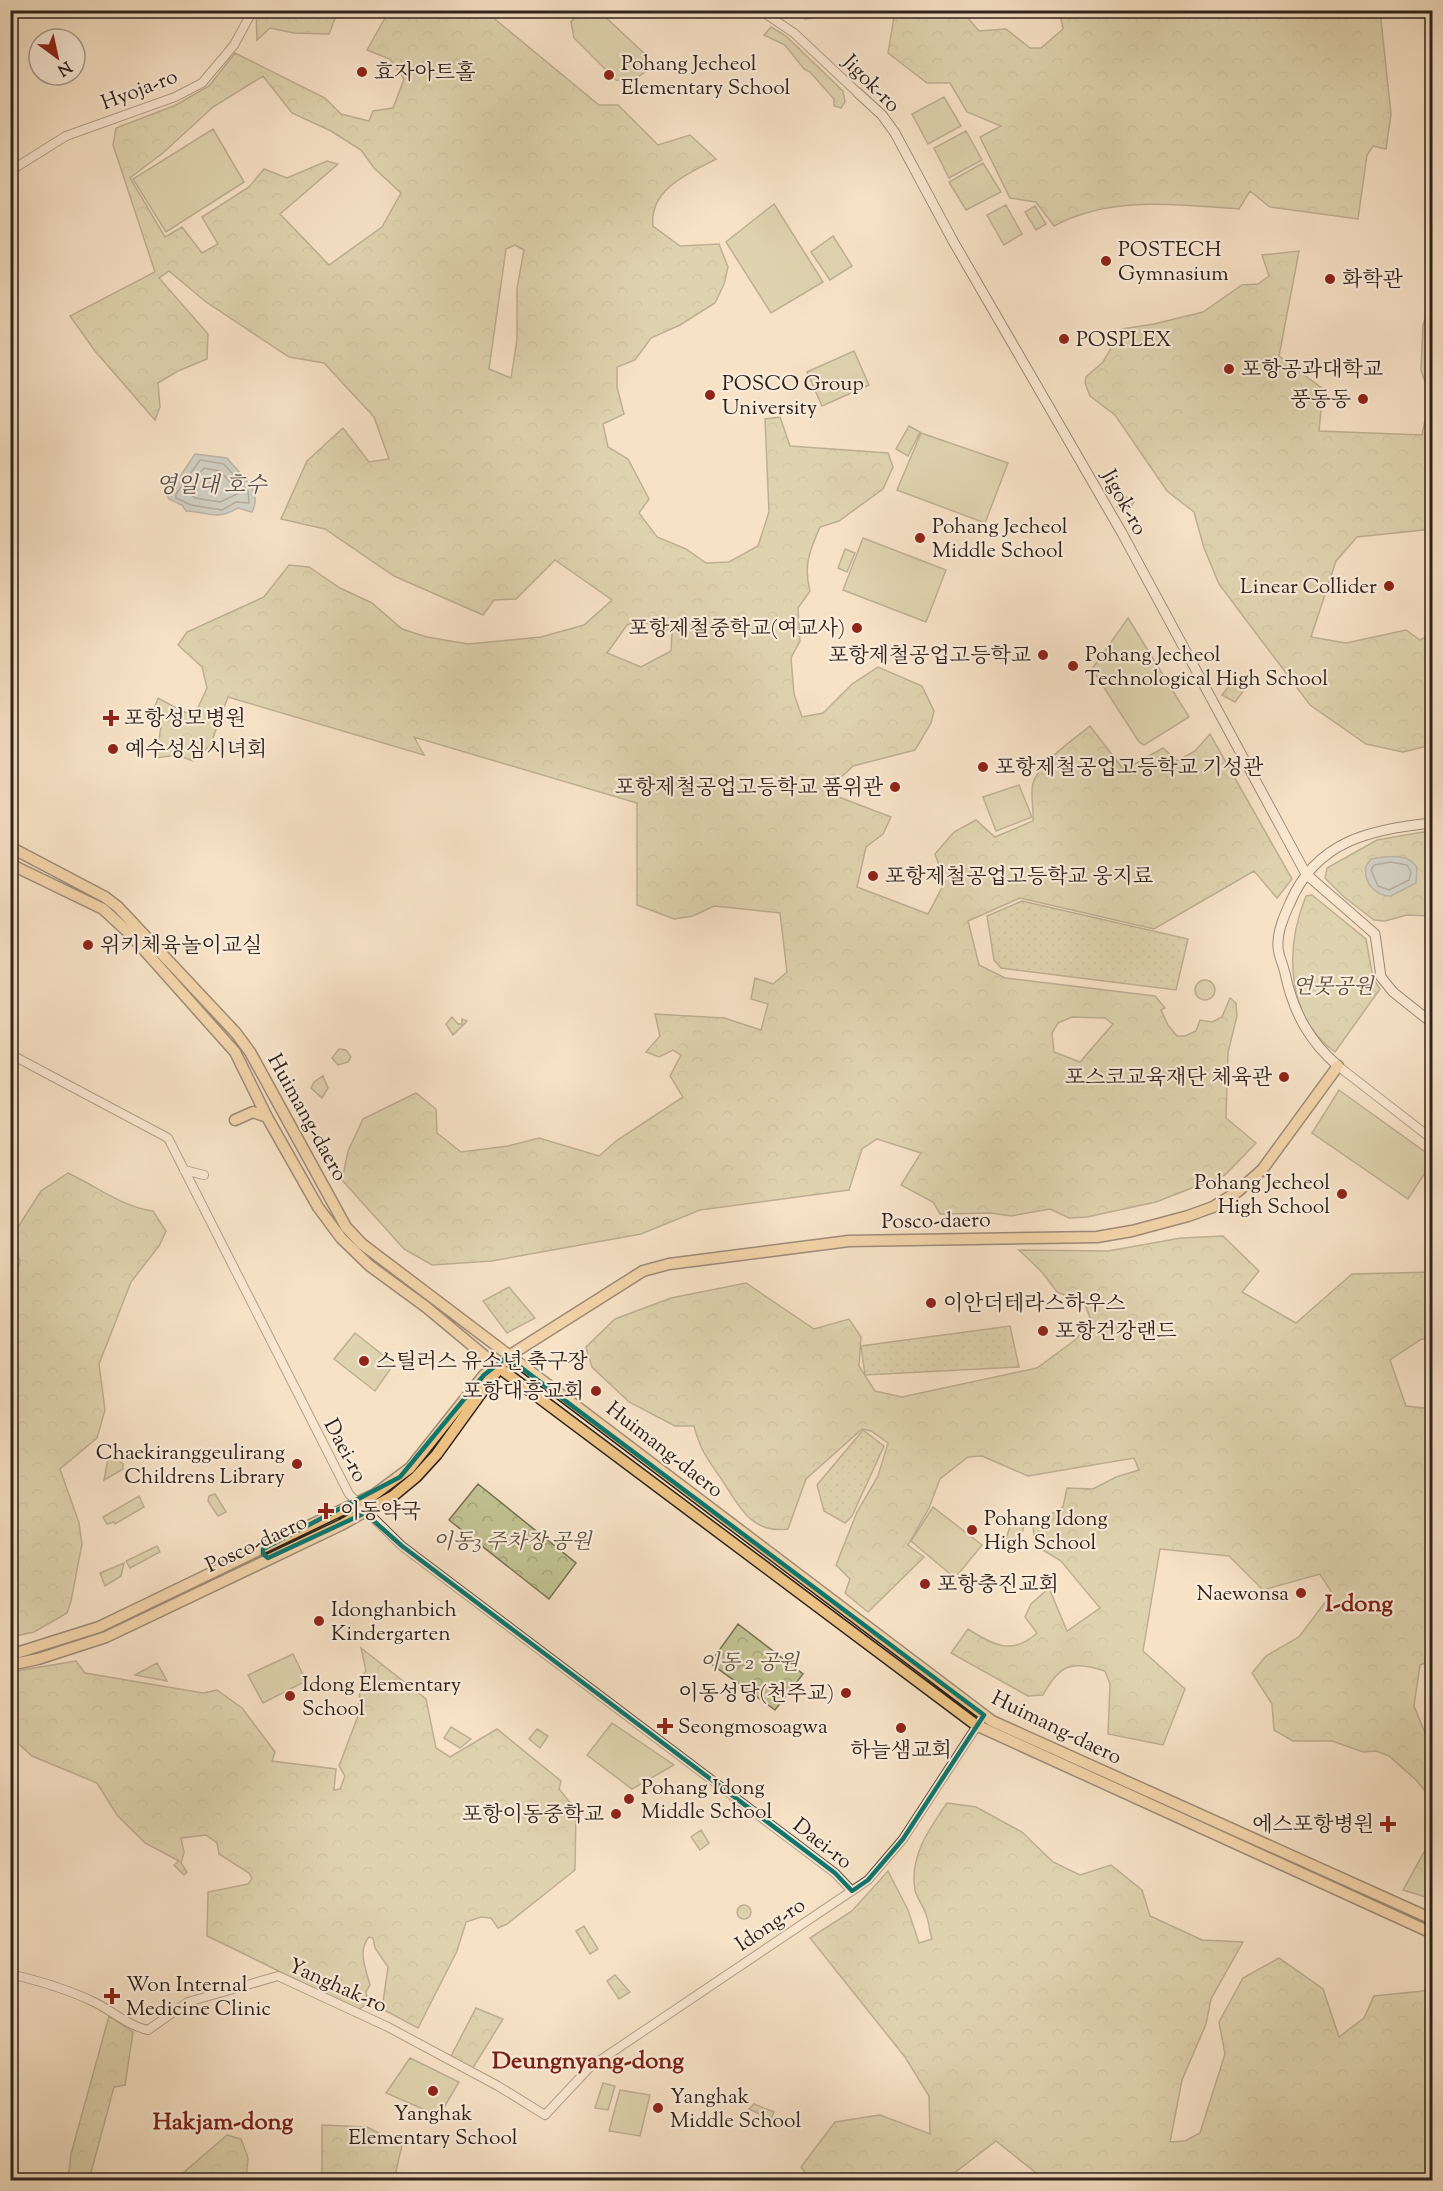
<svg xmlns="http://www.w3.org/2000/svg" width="1443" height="2191" viewBox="0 0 1443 2191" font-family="'Sorts Mill Goudy','Noto Serif KR',serif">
<defs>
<pattern id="grass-dots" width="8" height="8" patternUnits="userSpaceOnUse" patternTransform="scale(1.5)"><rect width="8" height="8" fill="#c2c292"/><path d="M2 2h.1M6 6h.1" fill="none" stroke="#a7a67d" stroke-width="1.8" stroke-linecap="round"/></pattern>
<pattern id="forest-crowns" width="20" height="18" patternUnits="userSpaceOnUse" patternTransform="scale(1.5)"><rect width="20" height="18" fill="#c2c292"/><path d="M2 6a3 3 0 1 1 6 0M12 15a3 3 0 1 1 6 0" fill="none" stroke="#a7a67d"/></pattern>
</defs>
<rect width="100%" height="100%" fill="#f7e2c6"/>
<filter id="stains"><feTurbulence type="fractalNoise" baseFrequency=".00333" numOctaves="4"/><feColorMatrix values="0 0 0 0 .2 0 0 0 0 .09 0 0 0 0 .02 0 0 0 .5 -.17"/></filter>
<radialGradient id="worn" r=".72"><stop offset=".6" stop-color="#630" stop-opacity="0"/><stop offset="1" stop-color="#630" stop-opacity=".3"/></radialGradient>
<path fill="url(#grass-dots)" stroke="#787257" stroke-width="1.5" d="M1022,901l166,38 -12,51 -175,-22 -7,-8 -7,-44z
M509,1287l26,31 -28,15 -24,-32z
M1010,1326l9,41 -154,8 -4,-29z
M863,1430l21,16 -32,70 -7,7 -21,-12 -7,-26z"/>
<path fill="url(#forest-crowns)" stroke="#787257" stroke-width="1.5" fill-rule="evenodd" d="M256,11h82l-9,23 -35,-1 -24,-5 -13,12z
M389,11h96l114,94h19l40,40 32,-10 26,24c-28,15 -67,30 -63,67l27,20 39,-2 9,23 -4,17 -9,19 -35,22 -29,13 -16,22 -18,7v20l7,27 -21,10 5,23 20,12 21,40 -10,14 18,24 29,12 20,14 23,-1 29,-16 11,-34 -4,-93 15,-2 10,29 98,7 5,14 -10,22 -44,32 -19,6c-10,23 -17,39 -10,64l-12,17 2,33 -9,17 3,36 8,23 21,-4 29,-29 26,-17 44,19 12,25 -3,12 -16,27 -62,16 -17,16v14l55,21 -8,17 -17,13 -9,40 71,27 17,-32 -10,-28 19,-22 22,-12 19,17 38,-16c1,-12 -3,-27 0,-38 6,-20 41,-44 57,-57l34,44 39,-22 14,13 18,-10 15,-17 82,145 -15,19 -23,-27 -100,58 -134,-31 -52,23 11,44 26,13 150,18 10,12 -4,2 7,15 9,11h8l11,-5 4,-11 12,2 10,-5 8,-19 6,5 1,13 -9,36 -2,66 30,25 -31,32 -69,27 -69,15 -18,1 -19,-9 -39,7 -20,-3 -51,1 -7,-12 -32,-17 20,-32 -44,-14 -15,10 -13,41 -149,20 -59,24 -149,27 -60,4 -28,-16 -62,-69 6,-29 15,-32 53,-26 20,16 1,24 24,19 47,-6 31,-8 60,18 17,-15 67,-44 -13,-21 11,-21 -8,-5 -14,7 -13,-5 14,-16 -5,-22 69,4 37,12 7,-26 -17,-5 4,-21 18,6 14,-12 -7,-59 -66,-7 -21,10 -19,3 -37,-14v-102l-223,-66 10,18 -196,-58 -18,49 -17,15 -16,-6 -21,3 -7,-13 10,-6 2,-12 -7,-18 4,-11 26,14h12l11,-24 -5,-21 -24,-22 9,-13 77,-35 25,-32 20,2 31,21 32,15 30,26 25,8 41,7 73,-7 43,-12 28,-25 -57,-40 -39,39 -22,1 -11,15 -89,-39 -69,-47 -44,-10 26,-58 36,-33 26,34 20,-3 -15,-42 -50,-54 -35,-6 -83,-55 -37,-31 -10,7 49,56 -1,25 -29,12 -20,12 2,24 -5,13 -60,-69 -25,-35 85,-44 -42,-127 3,-17 60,-23 33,-19 26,-33 90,45 16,16 28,7 4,-10 20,-3 11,-29 -14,-20 -23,-9zM263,76l29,37 39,18 30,19 13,18 27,25 -19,34 -53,38 -49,-51 58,-50 -11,-3 -40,17 -23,-9 -15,18 -47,30 16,27 -16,9 -20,-26 -17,10 -35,-59 34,-26 49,-45zM515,245l9,5 -7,38v52l-6,38 -22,-9 17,-120zM638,620l34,12 -1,19 -30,16 -34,-14 20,-28zM1072,1017l33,1 8,6 -33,38 -26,-10 -2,-19 6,-10z
M790,11h55l1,2 -41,6z
M895,11h67l17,20 27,-2 24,19h11l22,-19 -2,-10 -7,-8h326l11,103 -5,35 -13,-3 -6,9 -9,64 -88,-12 -20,-16 -11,18c-62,-4 -129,-14 -185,17l-18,-24 -26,-4 -30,-61 21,-11 -34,-14 -17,-29h-23l-39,-30z
M771,27l15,9 57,55 2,11 -4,6 -7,-2v-7l-24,-27 -6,-3 -19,-24 -21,-10z
M1299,251l-20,105 44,33 -4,42 103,4 8,-38 -9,-27 2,-45 9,-25v229l-75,8 -21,24 -25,76 35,6 60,-13 14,10 12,-6v111l-29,7 -37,-8 -56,-39 -91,-121 -15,-36 -10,-36 -27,-21 -52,-76 -25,-19 -5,-13 1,-6 17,-15 19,-33 32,-5 49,-12 39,-27 16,-1 11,-8 -7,-21z
M1121,494l13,8 -6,9 -5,-4 -3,3 -3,-3 3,-4 -5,-4z
M1232,682l13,7 -10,13 -13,-7z
M1423,832l9,1v83l-25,-1 -22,6 -11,-1 -30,-23 -19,-19 2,-10 50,-28z
M1312,895l54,44 7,39 7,11 -45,63c-50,-36 -50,-104 -29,-156z
M1195 990a10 10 0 1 1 20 0a10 10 0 1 1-20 0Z
M452,1017l6,7h4v-5l5,2 -14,14 -7,-11z
M339,1049l7,1 5,7 -3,5 -10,3 -6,-7z
M323,1076l5,12 -6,10 -11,-10 3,-6z
M68,1173c28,13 54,34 85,38l13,20 -7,15 -28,36 -32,82 6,46 -8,28 -37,31 19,54 3,21 -11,57 -4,12 -33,19 -23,5 -1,-352 10,-23 -7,-27 28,-44z
M1223,1236l36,35 -17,21 54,31 56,-49 80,-2v64l-12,4 -30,20 16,46 26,3v251l-12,5 -6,41 18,44v49l-16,-19 -27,-24 -13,-5 -13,1 -31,-11h-39l-19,-11 -2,-26 -20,-31 14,-17 33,-19 33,-44 -12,-19 -57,16 -34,-34 -69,-7 -17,102 42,38 -22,56 -55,-11 2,-50 -5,-13c-34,-11 -45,-7 -62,24l-15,1 -77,-43 17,-24c25,16 44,27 69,4l-12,-16 6,-13 18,-16 18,43 33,-23 -39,-47 -26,-16 -2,-20 30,-18 4,-19 26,1 23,-12 23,-7 -5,-12 -106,18 -46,-20 -14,1 -28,22 -11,29 -21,37 16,12 -56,55 -23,-19 5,-14 -14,-14 21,-53 21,-36 10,-33 -17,-12 -9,-2 -56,50 -18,50c-37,5 -49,-23 -66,-49 -15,-22 -21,-28 -28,-54h-19l-46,-24 -37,-35 -6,-20 29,-28 56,-21 75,-15 68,46 35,-10 12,18 -2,29 16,25 27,6 135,-29 38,-28 16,-19 -6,-17 -28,-12 -15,-20 -23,-22 89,1 73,-13z
M114,1456l9,8v5l-19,11 4,-21z
M478,1484l98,79 -27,36 -100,-79z
M215,1494l11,18 -8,4 -10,-15 1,-5z
M139,1496l5,11 -29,17 -1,-2 -7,2 -4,-7z
M124,1563l-3,13 -16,10 -5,-13z
M738,1624l65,50 -28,36 -65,-47z
M361,1648l65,51 10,49 14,9 47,-28 64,52 -2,8 17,21 -1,60 -68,54 -9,4 -7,-10 -10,-1 -15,5 -9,29 -39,77 -32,-17 -3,-9 5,-35 -13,-19 -2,-10 -4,-1c-12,14 -3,32 1,48l-4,7 2,11 -10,7c-51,-24 -100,-50 -151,-74l1,-44 40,-8 4,-5 -3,-6 -30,-19 -2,-11 -11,-8 -25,3 3,14 -3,11 6,9 -3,3 -10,-10 5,-4 -34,-18 -28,-28 -20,-32 -65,-27 -21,-19 -1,-65 66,-11 9,12 118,20 14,-3 25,18 33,44 -3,9 64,8 -2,21 6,-1 5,-13 -6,-10 19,-50 3,-39 5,-6z
M157,1663l10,18 -32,-6z
M537,1729l11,7 -8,12 -11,-9z
M947,1803l29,4 46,25 31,30 27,13 31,-10 31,25 8,26 52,24 41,2 -32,57 -5,25 -24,56 -12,62 15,-1 15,-8 25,-79 -6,-32 24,-44 36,-20 44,31 16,48 25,-19 10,-22 58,-6v101l-6,14 6,5v70h-387l-49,-39 -51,39h-134l-10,-13 34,-45 45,-7 50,19 -1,-38 -24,-39 -95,-119 42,-27 36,-40 20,39 11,33 13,-4c-3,-9 -3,-19 -7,-27 -3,-8 -8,-14 -10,-22 -6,-33 14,-61 32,-87z
M701,1830l8,13 -9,7 -9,-13z
M1432,1838v61l-29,-9z
M737 1912a7 7 0 1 1 14 0a7 7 0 1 1-14 0Z
M584,1926l14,23 -8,5 -14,-23z
M615,1975l15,17 -11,7 -12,-18z
M476,2008l27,11 -32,52 -22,-11z
M109,2016l24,16 -8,53 -11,2 -25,93h-21l3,-26z
M754,2104l20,8 -3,7 -22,-10z
M322,2125l45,2 35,18 -8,35h-72z
M227,2135l14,4 7,19 -2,22h-62l-1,-7z"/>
<path fill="#c2c292" stroke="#787257" stroke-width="1.5" d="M581,11h18l49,46 -3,15 -13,9 -16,-1 -42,-42 -3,-16z
M944,97l17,29 -33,18 -16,-30z
M213,129l31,53 -78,50 -33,-53z
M966,131l16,29 -33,18 -15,-30z
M983,163l18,29 -35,18 -17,-28z
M774,204l49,78 -52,31 -45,-71z
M1006,205l16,29 -18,11 -17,-30z
M1035,206l11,18 -10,6 -11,-18z
M833,236l19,30 -22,14 -19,-28z
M854,351l15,34 -47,21 -15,-34z
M909,426l11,6 -12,24 -12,-7z
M921,433l87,30 -23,60 -88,-33z
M863,538l83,32 -20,52 -83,-32z
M845,549l10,4 -8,19 -9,-4z
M1128,618l61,99 -45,28 -5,-3 -47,-73z
M1019,785l13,32 -36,14 -13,-34z
M1339,1090l93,67v5l-24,37 -96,-66z
M355,1333l39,31 -19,27 -41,-32z
M933,1507l49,38 -27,33 -44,-37z
M1011,1523l13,3 -7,24 -14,-1z
M157,1546l3,6 -30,16 -4,-7z
M293,1654l13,27 -43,22 -15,-28z
M612,1723l62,42 -42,24 -45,-34z
M451,1727l20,12 -11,9 -16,-10z
M410,2058l49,24 -20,34 -53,-23z
M603,2083l12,3 -7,24 -13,-2z
M620,2090l30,5 -10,41 -31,-5z"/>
<path fill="#a3bac0" stroke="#757d7e" stroke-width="1.5" d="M195,454l32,4c12,16 37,32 25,54l-14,-4c-23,13 -28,4 -52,3l-4,-6 -13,-6 -2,-3z
M1383,857c13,-1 25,-2 34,10l-1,16 -25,13c-16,0 -28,-14 -25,-30l5,-7z"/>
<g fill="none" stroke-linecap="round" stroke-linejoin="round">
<path stroke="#696e6e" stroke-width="1.5" d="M200,460l24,4 24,27 1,12 -13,-1 -14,8 -31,-5 -15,-7v-4z
M204,468l16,3 17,19v4l-17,8 -25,-4 -6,-5 -1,-4z
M1391,862l16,3 4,7 -2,8 -20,10 -11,-4 -7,-16 3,-5z"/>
<defs>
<path id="tertiary" d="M760,10l34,23 64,60
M10,171l56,-35 109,-39 27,-14 32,-38 19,-35
M10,1054l158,84 181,356 53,52 433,327 17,18
M1338,1066l94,73
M184,1170l20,5
M10,1974c30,7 57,15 84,28 18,9 35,24 54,28l40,-28 90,-26 110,51 110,59 47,29 45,-48 278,-187 35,-41 81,-124"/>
<path id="secondary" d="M858,93l24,22 13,18 58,108 169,292 184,341 69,60 6,43 12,15 39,31
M1338,1066c-30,-26 -45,-55 -53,-93 -2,-9 -7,-18 -7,-26 -1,-15 6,-31 12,-44 26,-62 81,-74 142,-80"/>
<path id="primary" d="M10,847l95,50 13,10 118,126 14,19 96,175 16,17 630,477 440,198
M10,864l93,45 26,24 106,119 32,65 51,90 23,31 29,28 56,41 72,60 478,358 456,208
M235,1120l18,-8 14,5
M10,1655l89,-28 276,-133 35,-26 74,-93 13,-8
M10,1665l28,-6 68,-22 235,-112 52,-29 23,-19 21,-23 70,-97 136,-86 26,-7 180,-23 248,-4 35,-6 56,-15 25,-9 24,-15 25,-22 76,-104"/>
</defs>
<use href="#tertiary" stroke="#615246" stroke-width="10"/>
<use href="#secondary" stroke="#2f221c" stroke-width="11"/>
<use href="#primary" stroke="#2f221c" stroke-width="13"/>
<use href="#tertiary" stroke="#faecda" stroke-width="8"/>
<use href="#secondary" stroke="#faecda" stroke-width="9"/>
<use href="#primary" stroke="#ecc183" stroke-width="10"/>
</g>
<path d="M0 0H1443V2191H0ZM507,1357l477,358 -81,124 -35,41 -16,11 -17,-18 -433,-327 -37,-33 -97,45 -5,-4v-5l137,-72 84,-102z" fill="#f7e2c6" fill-opacity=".55" fill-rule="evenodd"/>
<path fill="none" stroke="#0f766e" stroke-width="4.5" stroke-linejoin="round" d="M507,1357l477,358 -81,124 -35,41 -16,11 -17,-18 -433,-327 -37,-33 -97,45 -5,-4v-5l137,-72 84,-102z"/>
<g fill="#8f2418" stroke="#faecda" stroke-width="2">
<circle cx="362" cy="72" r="6"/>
<circle cx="609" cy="75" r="6"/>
<circle cx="1106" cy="261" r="6"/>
<circle cx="1330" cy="279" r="6"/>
<circle cx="1064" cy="339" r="6"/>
<circle cx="1229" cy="369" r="6"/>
<circle cx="710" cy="395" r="6"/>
<circle cx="1363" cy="399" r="6"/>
<circle cx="920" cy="538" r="6"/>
<circle cx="1389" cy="586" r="6"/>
<circle cx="857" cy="628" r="6"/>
<circle cx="1043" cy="655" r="6"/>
<circle cx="1073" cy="666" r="6"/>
<path d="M108 709h6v6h6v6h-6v6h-6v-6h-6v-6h6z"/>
<circle cx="113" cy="749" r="6"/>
<circle cx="983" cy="767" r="6"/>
<circle cx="895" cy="787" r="6"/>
<circle cx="873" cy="876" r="6"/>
<circle cx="88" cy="945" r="6"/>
<circle cx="1284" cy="1077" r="6"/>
<circle cx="1342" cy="1194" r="6"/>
<circle cx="931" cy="1303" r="6"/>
<circle cx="1043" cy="1331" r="6"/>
<circle cx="364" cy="1361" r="6"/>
<circle cx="596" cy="1391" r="6"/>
<circle cx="297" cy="1464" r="6"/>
<path d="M323 1502h6v6h6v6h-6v6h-6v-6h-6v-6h6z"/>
<circle cx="972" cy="1530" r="6"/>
<circle cx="925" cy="1584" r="6"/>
<circle cx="1301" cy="1593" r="6"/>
<circle cx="319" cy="1621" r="6"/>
<circle cx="846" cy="1693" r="6"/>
<circle cx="290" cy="1696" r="6"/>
<path d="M662 1717h6v6h6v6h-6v6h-6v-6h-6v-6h6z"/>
<circle cx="901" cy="1728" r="6"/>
<circle cx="629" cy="1799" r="6"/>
<circle cx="616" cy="1814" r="6"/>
<path d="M1385 1815h6v6h6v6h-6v6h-6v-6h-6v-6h6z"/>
<path d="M109 1987h6v6h6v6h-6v6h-6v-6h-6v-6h6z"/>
<circle cx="433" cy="2091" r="6"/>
<circle cx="658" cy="2108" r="6"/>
</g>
<g text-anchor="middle" stroke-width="4.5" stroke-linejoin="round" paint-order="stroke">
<g font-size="21" fill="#2f221c" stroke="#faecda" text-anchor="start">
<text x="621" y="70">Pohang Jecheol<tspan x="621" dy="24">Elementary School</tspan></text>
<text x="374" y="79">효자아트홀</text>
<text x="1118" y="256">POSTECH<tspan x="1118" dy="24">Gymnasium</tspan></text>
<text x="1342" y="286">화학관</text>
<text x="1076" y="346">POSPLEX</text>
<text x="1241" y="376">포항공과대학교</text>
<text x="722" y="390">POSCO Group<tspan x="722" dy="24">University</tspan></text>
<text x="1351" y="406" text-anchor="end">풍동동</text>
<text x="932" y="533">Pohang Jecheol<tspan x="932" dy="24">Middle School</tspan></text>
<text x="1377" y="593" text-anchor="end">Linear Collider</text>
<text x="845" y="635" text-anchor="end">포항제철중학교(여교사)</text>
<text x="1085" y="661">Pohang Jecheol<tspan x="1085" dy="24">Technological High School</tspan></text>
<text x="1031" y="662" text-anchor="end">포항제철공업고등학교</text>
<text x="124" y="725">포항성모병원</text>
<text x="125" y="756">예수성심시녀회</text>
<text x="995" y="774">포항제철공업고등학교 기성관</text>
<text x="883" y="794" text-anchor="end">포항제철공업고등학교 품위관</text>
<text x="885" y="883">포항제철공업고등학교 웅지료</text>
<text x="100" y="952">위키체육놀이교실</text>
<text x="1272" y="1084" text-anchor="end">포스코교육재단 체육관</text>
<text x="1330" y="1189" text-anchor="end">Pohang Jecheol<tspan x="1330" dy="24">High School</tspan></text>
<text x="943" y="1310">이안더테라스하우스</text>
<text x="1055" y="1338">포항건강랜드</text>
<text x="376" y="1368">스틸러스 유소년 축구장</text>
<text x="584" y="1398" text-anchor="end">포항대흥교회</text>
<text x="285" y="1459" text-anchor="end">Chaekiranggeulirang<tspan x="285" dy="24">Childrens Library</tspan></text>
<text x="340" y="1518">이동약국</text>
<text x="984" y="1525">Pohang Idong<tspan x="984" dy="24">High School</tspan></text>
<text x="937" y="1591">포항충진교회</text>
<text x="1289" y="1600" text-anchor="end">Naewonsa</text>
<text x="331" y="1616">Idonghanbich<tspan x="331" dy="24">Kindergarten</tspan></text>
<text x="302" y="1691">Idong Elementary<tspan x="302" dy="24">School</tspan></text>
<text x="834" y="1700" text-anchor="end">이동성당(천주교)</text>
<text x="678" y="1733">Seongmosoagwa</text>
<text x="901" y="1757" text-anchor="middle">하늘샘교회</text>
<text x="641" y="1794">Pohang Idong<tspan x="641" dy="24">Middle School</tspan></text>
<text x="604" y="1821" text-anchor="end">포항이동중학교</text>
<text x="1374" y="1831" text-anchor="end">에스포항병원</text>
<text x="126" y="1991">Won Internal<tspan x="126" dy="24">Medicine Clinic</tspan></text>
<text x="670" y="2103">Yanghak<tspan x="670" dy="24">Middle School</tspan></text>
<text x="433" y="2120" text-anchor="middle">Yanghak<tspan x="433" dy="24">Elementary School</tspan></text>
</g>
<g font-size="21" fill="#2f221c" stroke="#faecda">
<text transform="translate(872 83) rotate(45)" y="7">Jigok-ro</text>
<text transform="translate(139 89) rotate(-21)" y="7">Hyoja-ro</text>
<text transform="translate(1125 502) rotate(61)" y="7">Jigok-ro</text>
<text transform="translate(308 1117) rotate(61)" y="7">Huimang-daero</text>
<text transform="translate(936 1220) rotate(-1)" y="7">Posco-daero</text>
<text transform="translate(665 1449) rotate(38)" y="7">Huimang-daero</text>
<text transform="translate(346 1450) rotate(62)" y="7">Daei-ro</text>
<text transform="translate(256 1543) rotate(-25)" y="7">Posco-daero</text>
<text transform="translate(1057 1727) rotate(26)" y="7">Huimang-daero</text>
<text transform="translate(823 1843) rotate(38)" y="7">Daei-ro</text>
<text transform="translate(770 1924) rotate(-34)" y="7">Idong-ro</text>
<text transform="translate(338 1985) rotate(24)" y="7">Yanghak-ro</text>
</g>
<g font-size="21" font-style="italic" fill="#5b523f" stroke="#faecda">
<text x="1333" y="993">연못공원</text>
<text x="512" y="1548">이동3 주차장 공원</text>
<text x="749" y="1669">이동 2 공원</text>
</g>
<g font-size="22" font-style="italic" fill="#52504d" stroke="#faecda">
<text x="211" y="492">영일대 호수</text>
</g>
<g font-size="24" font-weight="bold" fill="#7a1f14" stroke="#faecda">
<text x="1359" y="1611">I-dong</text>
<text x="588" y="2068">Deungnyang-dong</text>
<text x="223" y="2129">Hakjam-dong</text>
</g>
</g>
<rect width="1443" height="2191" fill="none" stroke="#f7e2c6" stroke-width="36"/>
<rect x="12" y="12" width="1419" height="2167" fill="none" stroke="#2f221c" stroke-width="3"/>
<rect x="18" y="18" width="1407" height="2155" fill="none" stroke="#2f221c" stroke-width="1.5"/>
<g transform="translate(57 57) rotate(147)"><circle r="28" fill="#faecda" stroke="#a99b8e" stroke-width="1.5"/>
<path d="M0-4.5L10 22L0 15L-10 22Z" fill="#8f2418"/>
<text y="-9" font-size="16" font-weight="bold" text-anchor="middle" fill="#2f221c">N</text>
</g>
<rect width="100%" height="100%" filter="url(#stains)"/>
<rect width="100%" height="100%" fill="url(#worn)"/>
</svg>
